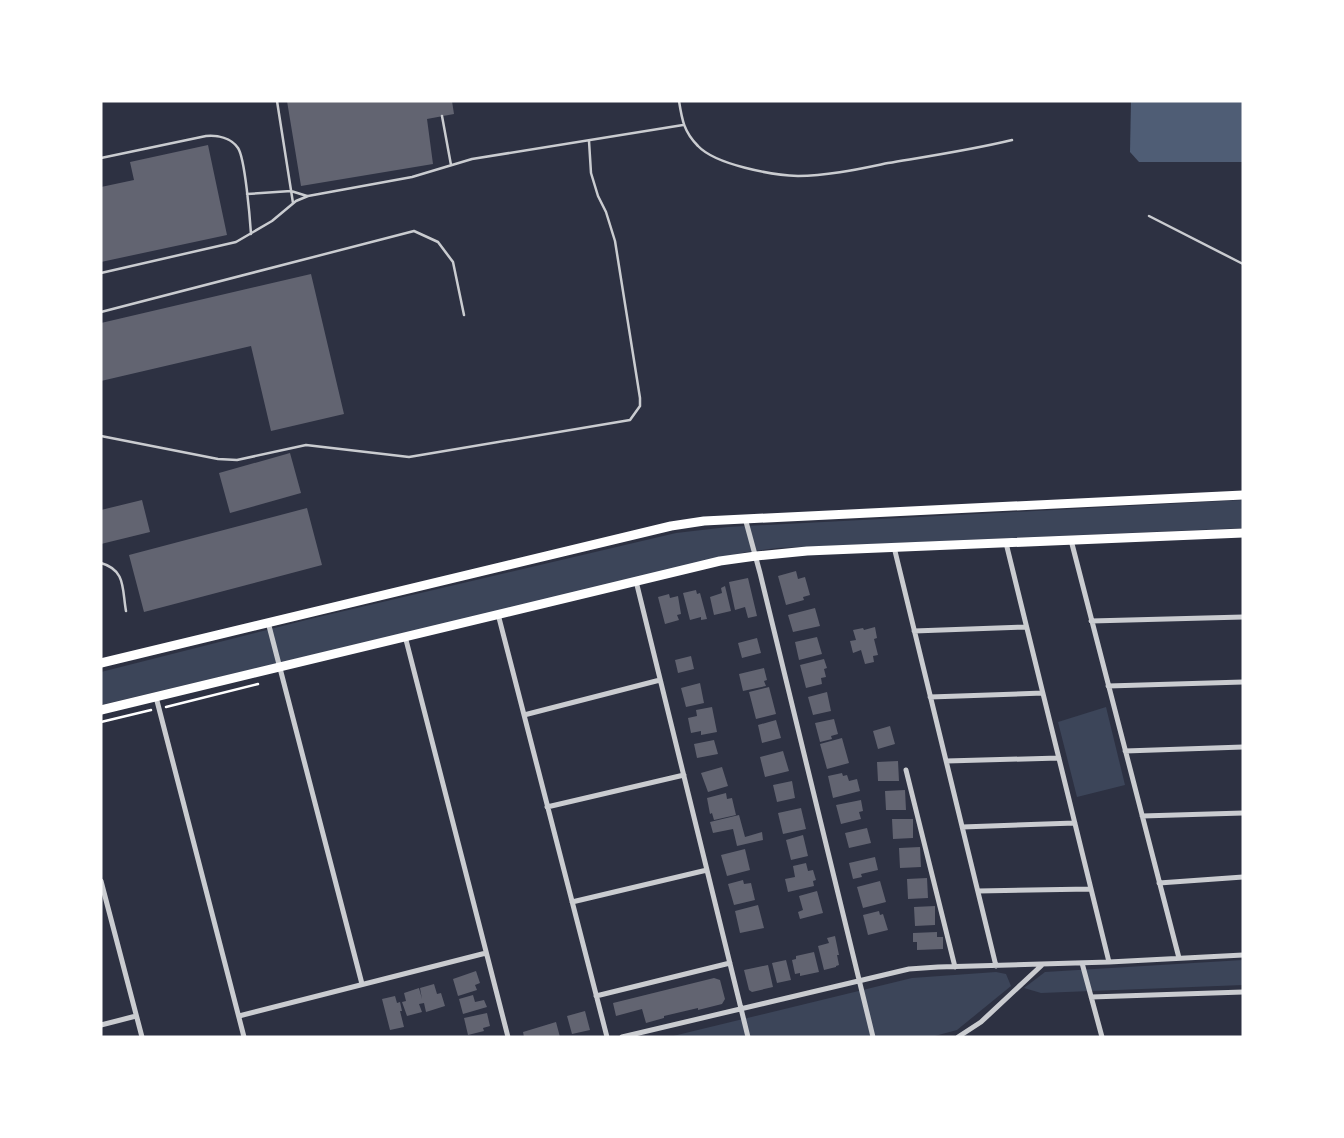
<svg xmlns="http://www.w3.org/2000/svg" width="1344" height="1138" viewBox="0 0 1344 1138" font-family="'Archivo Narrow',sans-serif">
<rect width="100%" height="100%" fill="#2d3142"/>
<path fill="#3c4559" d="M1243,500v28l-466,20 -31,4 -645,153v-33l209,-53 366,-86 52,-6z
M1106,707l19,78 -48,12 -19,-75z
M1243,960v25l-202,8 -17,-5 21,-16z
M996,972l10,2 5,12 -54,44 -26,7h-262l243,-59z"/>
<path fill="#4f5d75" d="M1131,101h112v61h-104l-9,-10z"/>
<path fill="#626471" d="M287,101h165l2,13 -27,5 6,45 -132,22z
M208,145l19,90 -126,27v-75l33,-7 -4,-18z
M311,274l33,140 -73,17 -20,-85 -150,35v-58z
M290,453l11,40 -71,20 -11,-40z
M142,500l8,32 -49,12v-34z
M307,508l15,57 -178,47 -15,-57z
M796,571l2,8 7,-2 5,18 -7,2 1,3 -18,5 -8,-29z
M748,578l9,38 -9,2 -3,-11 -10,3 -6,-28z
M725,586l6,25 -17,4 -4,-18 12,-4 -1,-5z
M696,590l1,4 3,-1 7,26 -6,1v-3l-11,3 -7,-27z
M669,594l1,4 8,-2 3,18 -4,1 2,5 -14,4 -7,-27z
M815,608l5,18 -27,6 -5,-17z
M875,627l2,11 -3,1 4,16 -5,1 1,6 -9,2 -4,-14 -8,3 -3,-12 6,-1 -3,-10 10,-2 1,2z
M817,637l5,17 -23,6 -4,-18z
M757,638l4,15 -19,5 -4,-15z
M691,656l3,13 -16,4 -3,-13z
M824,659l3,9 -3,1 2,8 -5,1 1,6 -16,4 -6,-23z
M764,668l3,12 -3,1 2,5 -23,5 -4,-17z
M700,683l4,20 -18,4 -5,-19z
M769,687l7,27 -20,5 -7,-27z
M827,692l4,19 -18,4 -5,-18z
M712,707l5,25 -16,3v-4l-10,2 -3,-15 9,-2 -1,-6z
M834,719l4,15 -7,2 1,3 -12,3 -5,-19z
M776,720l5,18 -19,5 -4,-18z
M890,726l5,18 -17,5 -5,-18z
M842,738l7,25 -22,6 -7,-25z
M714,740l4,14 -21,4 -3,-14z
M783,751l6,20 -24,6 -5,-20z
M898,761l1,20h-21l-1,-19z
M722,767l6,19 -20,6 -7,-19z
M842,773l1,3 4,-1 2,6 8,-2 3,12 -27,7 -5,-22z
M792,781l3,17 -18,4 -4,-17z
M905,790l1,20h-20l-1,-19z
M726,793l1,6 5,-1 4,17 -22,5 -2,-7 -2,1 -3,-16z
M861,800l2,11 -4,1 2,7 -20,5 -5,-19z
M801,808l5,21 -23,5 -5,-21z
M739,815l6,22 17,-5 1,8 -26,6 -4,-17 -20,4 -3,-11z
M892,819h21v19l-20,1z
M867,828l4,15 -22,5 -4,-15z
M803,835l5,21 -17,4 -5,-20z
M920,847l1,20 -21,1 -1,-20z
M745,849l5,21 -23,6 -6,-21z
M875,857l3,13 -17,4 1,3 -9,2 -4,-16z
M806,863l2,8 5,-1 3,10 -3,1 1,5 -26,6 -3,-13 10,-2 -2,-11z
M927,878l1,20 -20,1 -1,-20z
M743,880l1,4 7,-1 4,17 -21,5 -6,-21z
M880,881l6,21 -23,6 -6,-21z
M817,891l6,22 -23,6 -2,-7 5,-2 -4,-14z
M758,905l6,23 -24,5 -5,-22z
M935,906v19l-20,1 -1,-19z
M879,911l1,4 3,-1 5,16 -20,5 -5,-20z
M937,932v5h6v12l-26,1v-8h-4v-9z
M835,936l4,19h-2l2,10 -3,1v1l-12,3 -6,-24 11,-3 -2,-5z
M814,952l5,20 -19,4v-3l-5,1 -3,-14 4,-1v-3z
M786,960l5,20 -14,3 -5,-20z
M768,965l5,22 -21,5 -3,-2 -5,-20z
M476,971l4,12 -5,2 2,5 -19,6 -5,-17z
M714,978l6,2 5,19 -3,5 -24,6v-2l-34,8v2l-18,5 -4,-14 -26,7 -3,-13z
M434,984l3,10 4,-1 4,13 -19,6 -2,-9 -5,1 3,8 -15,4 -5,-14 4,-1 -2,-8 15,-5 3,11 -2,-11z
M473,995l2,7 9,-2 3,7 -24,7 -4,-15z
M395,996l2,7 3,-1 2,9h-2l4,16 -14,3 -8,-31z
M585,1011l5,19 -18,4 -5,-18z
M487,1013l3,13 -7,2 1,3 -16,4 -4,-17z
M556,1022l4,15h-36l-1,-5z"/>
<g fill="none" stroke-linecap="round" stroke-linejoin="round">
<path stroke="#fff" stroke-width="2.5" d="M166,707l92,-23
M101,722l50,-12"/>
<path stroke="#caccd0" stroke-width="2.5" d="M277,101l16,102
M679,101c3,19 5,31 19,45 18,19 74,29 100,30 30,0 61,-7 90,-13 42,-7 83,-13 124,-23
M442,116l9,49
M101,158l105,-22c12,-1 25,2 32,12 7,10 12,71 13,86
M247,194l44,-3 16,5
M1149,216l94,48
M101,273l135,-31 36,-21 24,-20 12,-5 104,-19 60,-18 211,-34
M101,312l313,-81 24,11 15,20 11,53
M101,436l117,23 19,1 69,-15 103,12 221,-37 10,-14v-8l-25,-157 -9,-29 -8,-16 -7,-23 -2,-32
M101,563c25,7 21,26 25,48"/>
<path stroke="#caccd0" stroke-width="5" d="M745,518l15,55 113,464
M1071,540l108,418
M1006,543l103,419
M894,547l102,419
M636,581l112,456
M498,614l109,423
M1091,621l152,-4
M268,622l94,362
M914,631l112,-4
M405,636l103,401
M1108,686l135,-4
M156,697l88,340
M930,697l113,-4
M524,715l136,-35
M1125,751l118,-4
M946,761l113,-3
M906,770l49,197
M547,807l137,-32
M1142,816l101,-3
M962,827l113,-4
M101,881l41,156
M1159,883l84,-6
M978,891l113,-2
M572,902l135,-32
M1082,963l20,74
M596,996l134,-33
M1091,997l152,-5
M239,1016l247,-63
M101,1025l35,-9
M622,1037l287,-68 29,-2 171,-5 134,-7
M958,1037l23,-15 61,-57"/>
<path stroke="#fff" stroke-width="9" d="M101,663l570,-137 33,-5 539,-26
M101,710l619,-149 36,-5 51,-5 436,-18"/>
</g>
<rect width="1344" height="1138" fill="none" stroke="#ffffff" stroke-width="205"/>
</svg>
